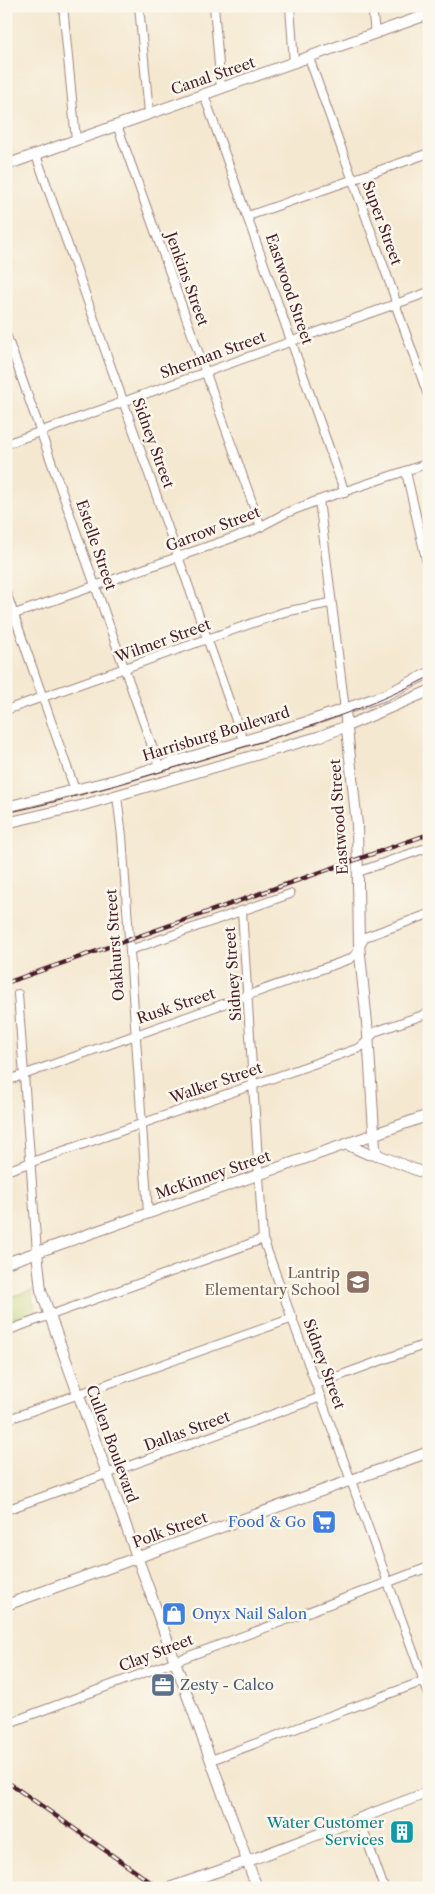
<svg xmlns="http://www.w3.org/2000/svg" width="435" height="1894" viewBox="0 0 435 1894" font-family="'Libre Caslon Text',serif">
<rect width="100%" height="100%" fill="#fbf7ec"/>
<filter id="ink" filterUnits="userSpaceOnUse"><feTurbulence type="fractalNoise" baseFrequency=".02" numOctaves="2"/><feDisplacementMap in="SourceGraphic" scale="10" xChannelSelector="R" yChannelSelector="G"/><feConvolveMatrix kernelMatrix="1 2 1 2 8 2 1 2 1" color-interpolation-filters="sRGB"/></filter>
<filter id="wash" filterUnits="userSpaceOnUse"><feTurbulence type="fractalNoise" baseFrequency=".0096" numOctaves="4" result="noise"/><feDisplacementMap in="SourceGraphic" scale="20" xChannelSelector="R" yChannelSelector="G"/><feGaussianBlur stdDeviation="1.12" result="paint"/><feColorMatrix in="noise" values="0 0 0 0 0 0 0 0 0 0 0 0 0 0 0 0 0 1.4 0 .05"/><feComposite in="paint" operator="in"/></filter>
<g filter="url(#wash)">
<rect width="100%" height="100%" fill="#f4e8d0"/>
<path fill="#bad074" stroke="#827850" d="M32,1290l1,11 4,12 -31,11v-26z"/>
</g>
<g filter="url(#ink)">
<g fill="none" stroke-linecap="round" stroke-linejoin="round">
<defs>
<path id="street" d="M63,6l13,134
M139,6l10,107
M214,6l7,83
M290,6l4,57
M372,6l3,28
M309,58l85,237 3,14 32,89
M204,95l141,398
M117,125l144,402
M36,155l207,585
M248,216l181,-63
M6,334l153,432
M6,444l423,-152
M406,472l23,100
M319,500l26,210
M6,592l69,198
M6,617l246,-86 34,-18 33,-13 110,-37
M6,710l278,-98 46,-9
M117,796l5,40 26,377
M358,872l71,-25
M242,911l21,328 166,456
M130,950l160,-56
M18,994l19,258
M6,1081l344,-122 6,-5 9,-17 64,-23
M6,1171l353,-123c8,-5 10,-12 18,-17l52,-18
M6,1331l257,-92
M317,1384l112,-41
M6,1420l287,-102
M6,1510l315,-113
M6,1724l423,-157
M211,1760l218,-81
M359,1818l25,70"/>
<path id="secondary" d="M6,165l423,-151
M345,710l12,115 2,120 9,88 7,115 3,7
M6,807l109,-27 195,-59 75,-26 44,-22
M6,823l74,-17 238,-69 29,-11 82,-35
M346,1144l22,10 10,1 51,20
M37,1252l4,38 9,26 207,572
M6,1263l423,-148
M6,1605l423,-153
M169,1888l79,-27 181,-69"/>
</defs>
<use href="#street" stroke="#9f847e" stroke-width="10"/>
<use href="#secondary" stroke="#9f847e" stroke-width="12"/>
<use href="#street" stroke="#fff" stroke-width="8"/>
<use href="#secondary" stroke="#fff" stroke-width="10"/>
<path stroke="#4a1f2b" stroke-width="1" d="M6,813c67,-14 133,-35 198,-54 77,-23 153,-45 225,-82"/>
<defs>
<path id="rail" d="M6,983l423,-149
M6,1781l153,107"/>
</defs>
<use href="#rail" stroke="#4a1f2b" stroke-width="4.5"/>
<use href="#rail" stroke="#fbf7ec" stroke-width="2.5" stroke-dasharray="8" stroke-linecap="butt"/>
</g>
</g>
<defs>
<symbol id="school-square" viewBox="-11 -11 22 22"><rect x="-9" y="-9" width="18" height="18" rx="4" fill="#8d6e63" stroke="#fbf7ec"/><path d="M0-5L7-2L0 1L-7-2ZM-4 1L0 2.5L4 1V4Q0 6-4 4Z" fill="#fff"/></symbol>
<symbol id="supermarket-square" viewBox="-11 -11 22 22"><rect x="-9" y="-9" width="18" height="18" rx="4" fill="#3f7fe0" stroke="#fbf7ec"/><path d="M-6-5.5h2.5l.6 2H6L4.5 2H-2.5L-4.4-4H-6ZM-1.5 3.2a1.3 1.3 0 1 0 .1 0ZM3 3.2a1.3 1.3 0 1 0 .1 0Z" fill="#fff"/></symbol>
<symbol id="shop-square" viewBox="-11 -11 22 22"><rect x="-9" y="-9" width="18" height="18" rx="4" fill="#3f7fe0" stroke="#fbf7ec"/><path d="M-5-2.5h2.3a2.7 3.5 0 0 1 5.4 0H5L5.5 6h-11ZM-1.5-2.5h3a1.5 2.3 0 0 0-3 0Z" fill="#fff"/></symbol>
<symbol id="office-square" viewBox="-11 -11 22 22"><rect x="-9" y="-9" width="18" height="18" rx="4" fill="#5c6f8a" stroke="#fbf7ec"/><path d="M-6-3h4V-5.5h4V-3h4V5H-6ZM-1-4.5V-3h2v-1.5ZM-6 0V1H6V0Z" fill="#fff"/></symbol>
<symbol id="building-square" viewBox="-11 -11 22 22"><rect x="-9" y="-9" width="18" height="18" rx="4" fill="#0f9aa8" stroke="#fbf7ec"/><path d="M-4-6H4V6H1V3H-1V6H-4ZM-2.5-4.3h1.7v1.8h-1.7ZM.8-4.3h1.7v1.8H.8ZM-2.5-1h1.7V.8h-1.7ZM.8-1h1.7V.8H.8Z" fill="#fff"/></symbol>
</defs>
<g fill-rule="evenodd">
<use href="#school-square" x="344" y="1268" width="28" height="28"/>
<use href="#supermarket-square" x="310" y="1508" width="28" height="28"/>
<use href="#shop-square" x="160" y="1600" width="28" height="28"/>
<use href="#office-square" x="149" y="1671" width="28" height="28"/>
<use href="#building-square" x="388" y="1818" width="28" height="28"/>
</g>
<g text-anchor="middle" stroke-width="5" stroke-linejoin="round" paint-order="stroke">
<g font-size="15" fill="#4a1f2b" stroke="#fbf7ec">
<text transform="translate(213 76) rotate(-19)" y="5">Canal Street</text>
<text transform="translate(382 223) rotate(70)" y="5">Super Street</text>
<text transform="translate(187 279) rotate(70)" y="5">Jenkins Street</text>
<text transform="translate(289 289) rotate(71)" y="5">Eastwood Street</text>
<text transform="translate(213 355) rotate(-20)" y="5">Sherman Street</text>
<text transform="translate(153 443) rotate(70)" y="5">Sidney Street</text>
<text transform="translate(213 529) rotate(-21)" y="5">Garrow Street</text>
<text transform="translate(96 545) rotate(71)" y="5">Estelle Street</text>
<text transform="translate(163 641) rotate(-20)" y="5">Wilmer Street</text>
<text transform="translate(216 734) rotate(-17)" y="5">Harrisburg Boulevard</text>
<text transform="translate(339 817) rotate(-94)" y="5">Eastwood Street</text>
<text transform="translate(115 945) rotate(-94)" y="5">Oakhurst Street</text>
<text transform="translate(233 974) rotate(-94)" y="5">Sidney Street</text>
<text transform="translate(176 1006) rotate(-19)" y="5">Rusk Street</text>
<text transform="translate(216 1083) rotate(-19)" y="5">Walker Street</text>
<text transform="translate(213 1175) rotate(-19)" y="5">McKinney Street</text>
<text transform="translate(324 1364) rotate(70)" y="5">Sidney Street</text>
<text transform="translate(187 1431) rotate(-20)" y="5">Dallas Street</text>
<text transform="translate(112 1444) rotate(70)" y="5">Cullen Boulevard</text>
<text transform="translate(170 1530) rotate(-20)" y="5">Polk Street</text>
<text transform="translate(156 1653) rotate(-21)" y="5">Clay Street</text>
</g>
<g font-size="15" fill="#785e54" stroke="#fbf7ec" text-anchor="end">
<text x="340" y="1278">Lantrip<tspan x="340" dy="17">Elementary School</tspan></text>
</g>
<g font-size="15" fill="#366cbe" stroke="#fbf7ec" text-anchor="end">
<text x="306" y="1527">Food &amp; Go</text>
<text x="192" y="1619" text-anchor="start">Onyx Nail Salon</text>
</g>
<g font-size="15" fill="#4e5e75" stroke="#fbf7ec" text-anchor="start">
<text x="180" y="1690">Zesty - Calco</text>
</g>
<g font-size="15" fill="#0d838f" stroke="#fbf7ec" text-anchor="end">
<text x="384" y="1828">Water Customer<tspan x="384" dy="17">Services</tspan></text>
</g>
</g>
<rect width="435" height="1894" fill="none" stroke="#fbf7ec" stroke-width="25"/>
</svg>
